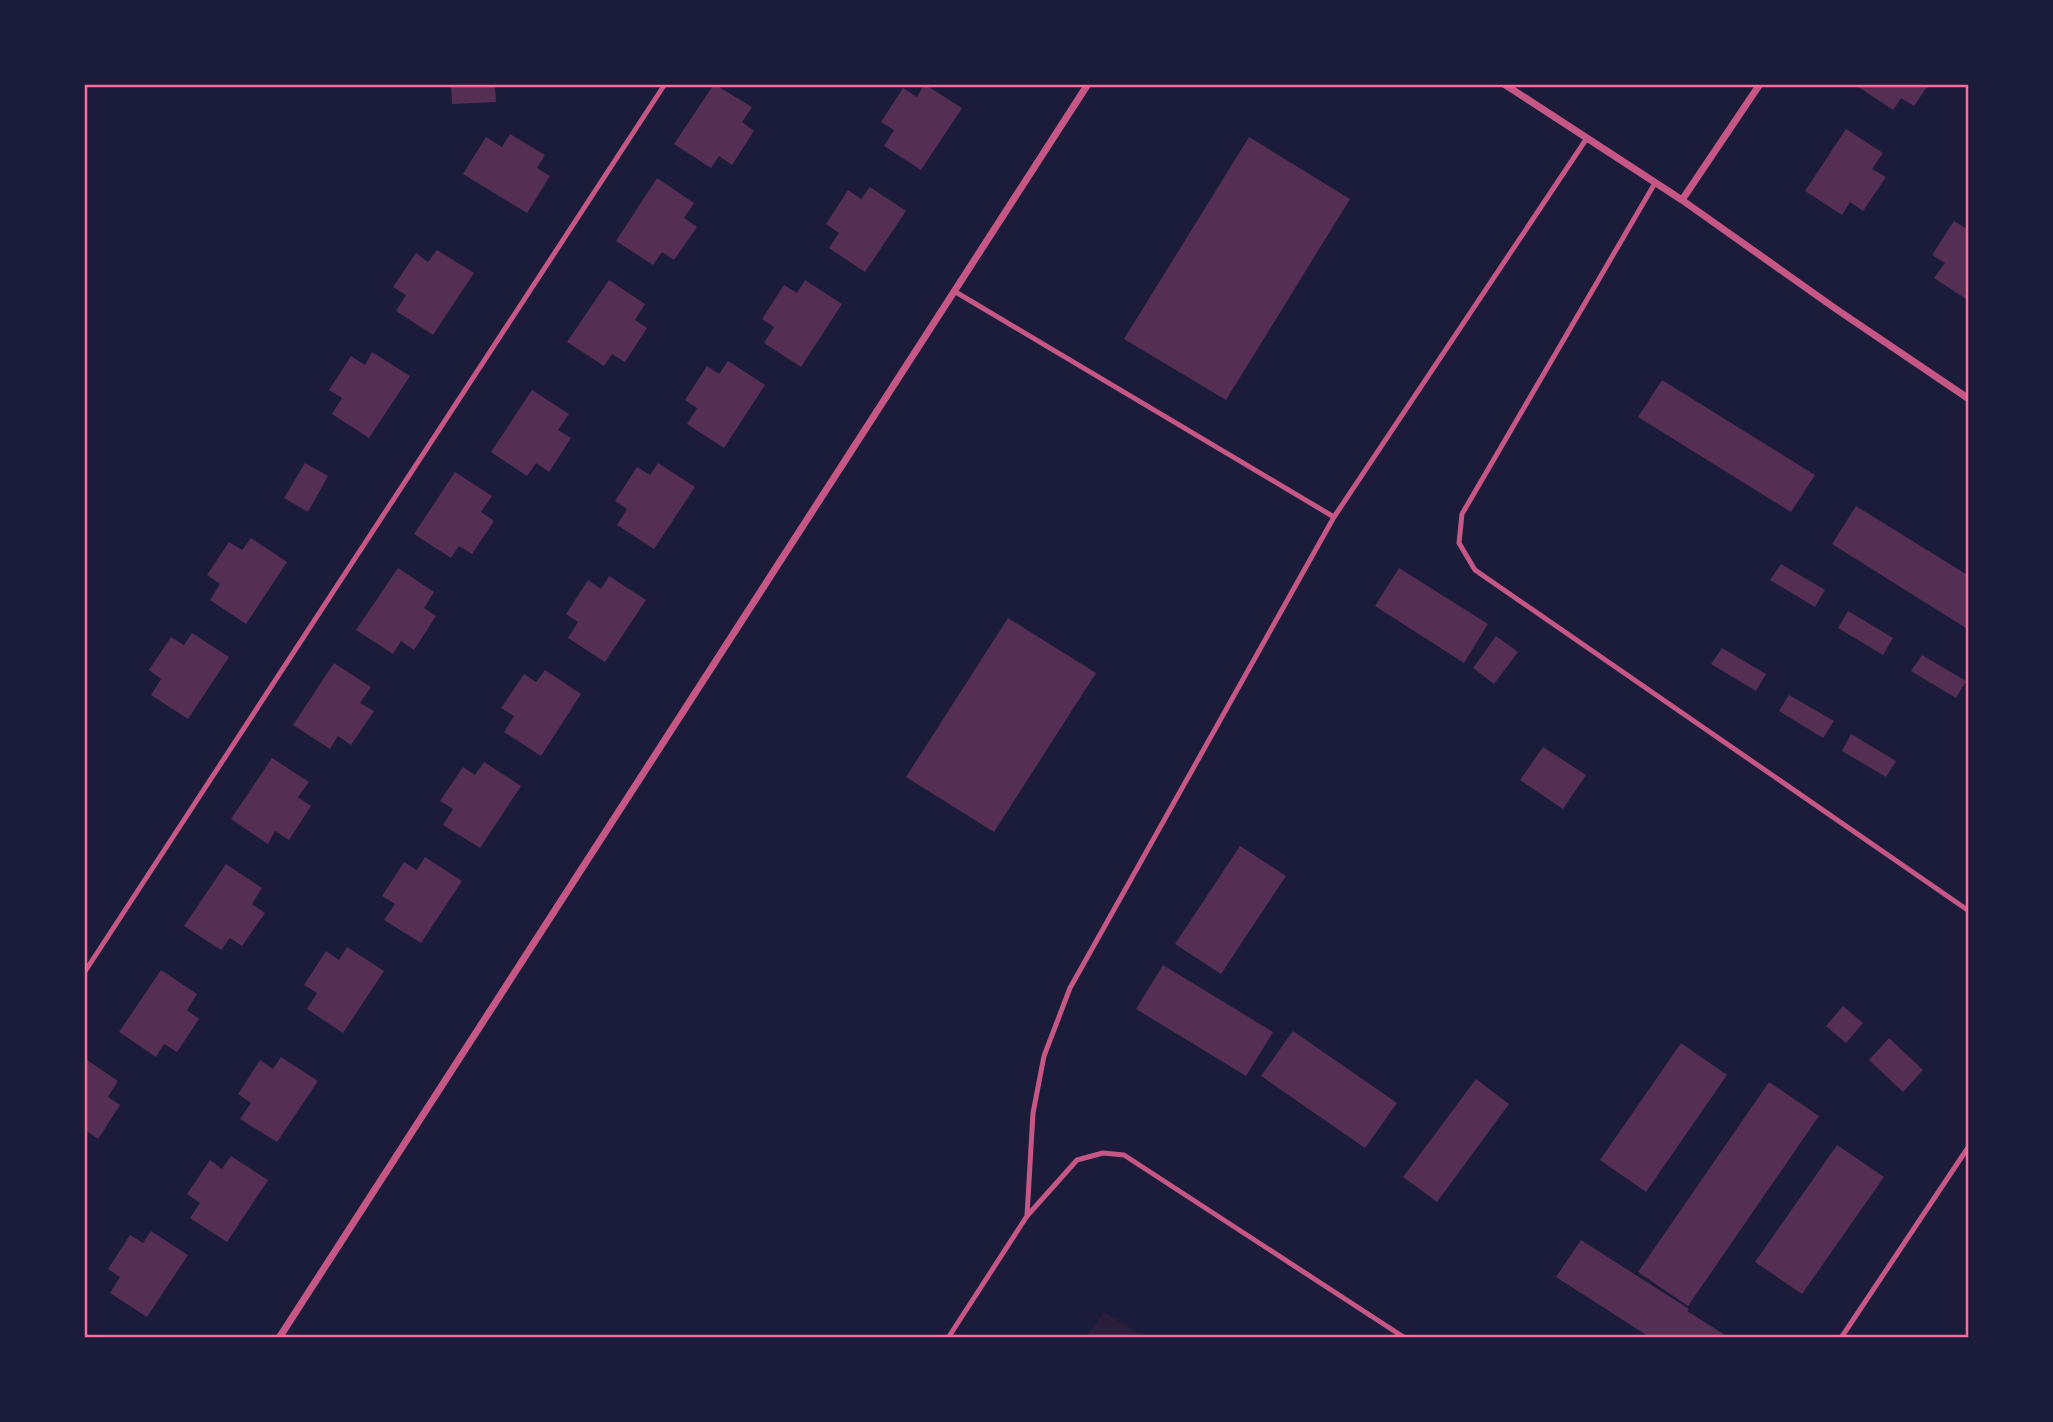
<svg xmlns="http://www.w3.org/2000/svg" width="2053" height="1422" viewBox="0 0 2053 1422" font-family="'Golos Text',sans-serif">
<rect width="100%" height="100%" fill="#1b1b3a"/>
<path fill="#2a1e3b" d="M1104,1312l42,26h-60z"/>
<path fill="#542f53" d="M451,84h53v2l-9,1 1,15 -44,2z
M714,84l38,23 -10,15 12,9 -22,34 -13,-9 -8,12 -37,-24z
M924,84l38,24 -41,62 -37,-24 10,-16 -13,-8 22,-34 14,9z
M1858,84h71l-15,22 -13,-8 -8,12 -36,-24z
M1846,129l37,24 -11,16 14,8 -23,34 -13,-9 -8,13 -37,-24z
M510,134l35,21 -8,13 13,8 -23,37 -64,-39 23,-37 16,10z
M1249,137l101,62 -124,201 -102,-61z
M657,178l37,25 -10,15 13,9 -23,33 -12,-8 -9,13 -37,-24z
M870,187l36,24 -41,61 -36,-24 10,-15 -13,-9 22,-34 13,9z
M1954,221l13,8 2,-3v75l-35,-23 11,-15 -13,-8z
M437,250l37,23 -41,62 -37,-24 10,-16 -13,-8 23,-34 12,9z
M609,280l36,24 -10,16 12,8 -22,34 -13,-8 -8,12 -37,-24z
M805,280l37,24 -41,63 -37,-24 10,-16 -12,-8 22,-34 13,8z
M372,352l38,24 -41,62 -37,-24 10,-16 -13,-8 22,-34 14,9z
M728,361l37,24 -41,63 -37,-24 10,-16 -12,-8 22,-34 12,8z
M1662,380l153,95 -24,37 -153,-95z
M532,390l37,24 -11,16 13,8 -22,34 -13,-9 -9,13 -36,-24z
M305,463l23,13 -20,36 -24,-14z
M658,463l37,24 -41,62 -37,-24 10,-16 -12,-8 22,-34 13,8z
M455,472l37,24 -11,16 13,9 -22,33 -13,-8 -8,12 -37,-24z
M1856,506l113,70v54l-137,-86z
M251,538l36,24 -41,62 -36,-24 10,-16 -13,-9 22,-33 13,8z
M1781,564l44,26 -10,17 -45,-27z
M398,568l36,24 -10,16 12,8 -22,34 -13,-9 -8,13 -37,-24z
M1399,568l89,56 -24,39 -89,-57z
M609,576l37,24 -41,62 -37,-24 10,-16 -12,-8 22,-34 13,9z
M1848,611l45,27 -10,17 -45,-27z
M1008,618l88,55 -102,159 -88,-55z
M192,633l37,24 -41,62 -37,-24 10,-16 -12,-9 22,-33 13,8z
M1496,636l22,16 -24,32 -21,-16z
M1722,648l44,26 -10,17 -45,-27z
M1922,655l44,26 -10,17 -45,-27z
M334,663l37,24 -11,16 14,8 -23,34 -13,-9 -8,13 -37,-24z
M545,670l36,24 -40,62 -37,-24 10,-16 -13,-8 23,-34 12,8z
M1789,695l45,26 -11,17 -44,-27z
M1851,734l45,27 -10,16 -44,-26z
M1543,747l43,28 -23,34 -43,-29z
M272,758l37,24 -11,15 13,9 -22,34 -14,-9 -7,13 -37,-25z
M484,762l37,24 -41,62 -37,-23 10,-16 -13,-8 23,-34 12,8z
M1240,846l46,30 -65,98 -46,-30z
M425,857l37,24 -41,62 -37,-23 11,-16 -13,-8 22,-34 13,8z
M226,864l36,24 -10,16 13,9 -23,33 -12,-8 -9,12 -37,-24z
M347,947l37,24 -41,62 -36,-24 10,-16 -13,-8 22,-34 13,9z
M1163,965l110,67 -27,44 -110,-67z
M161,970l36,24 -10,16 12,9 -22,33 -13,-8 -8,13 -37,-25z
M1843,1006l20,17 -17,20 -20,-17z
M1293,1031l104,72 -32,45 -104,-72z
M1889,1038l34,32 -20,22 -34,-32z
M1681,1043l46,32 -81,117 -46,-32z
M281,1057l37,24 -41,61 -37,-23 11,-16 -13,-9 22,-34 13,9z
M84,1058l34,23 -10,16 12,8 -22,34 -14,-10z
M1476,1079l33,25 -72,98 -34,-25z
M1769,1082l50,34 -131,190 -50,-34z
M1837,1145l47,32 -82,117 -47,-32z
M231,1156l37,24 -41,62 -37,-24 10,-15 -13,-9 23,-34 12,9z
M151,1231l37,24 -41,62 -37,-24 10,-16 -12,-8 22,-34 13,8z
M1581,1240l108,69 -2,2 43,27h-79l-95,-61z"/>
<g fill="none" stroke-linecap="round" stroke-linejoin="round">
<path stroke="#c65784" stroke-width="5" d="M1655,183l-193,331 -3,29 16,27 494,341
M954,291l380,226
M84,973l581,-889
M1027,1216l6,-103 11,-57 26,-68 264,-471 253,-379
M948,1338l79,-122 50,-56 26,-7 21,2 281,183
M1841,1338l128,-192"/>
<path stroke="#c65784" stroke-width="7" d="M1504,84l178,116 154,109 133,90
M1682,200l78,-116
M279,1338l809,-1254"/>
</g>
<rect width="2053" height="1422" fill="none" stroke="#1b1b3a" stroke-width="172"/>
<rect x="86" y="86" width="1881" height="1250" fill="none" stroke="#ff6b9d" stroke-width="2.5"/>
</svg>
